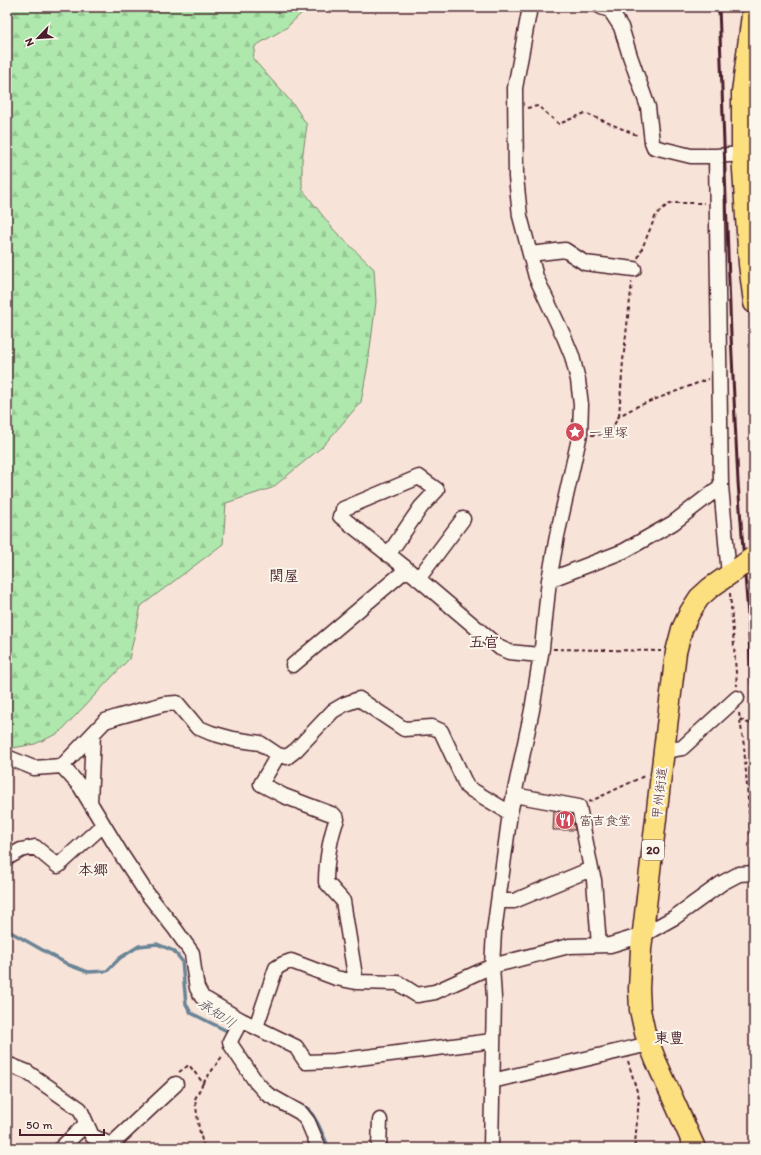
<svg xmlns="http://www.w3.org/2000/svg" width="761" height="1155" viewBox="0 0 761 1155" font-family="Itim,'Klee One',sans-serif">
<defs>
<pattern id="forest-firs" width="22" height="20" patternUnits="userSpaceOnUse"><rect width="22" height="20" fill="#aee8ad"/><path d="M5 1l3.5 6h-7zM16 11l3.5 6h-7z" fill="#97c795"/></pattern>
<pattern id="building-back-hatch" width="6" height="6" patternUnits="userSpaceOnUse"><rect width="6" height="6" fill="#f0b5ab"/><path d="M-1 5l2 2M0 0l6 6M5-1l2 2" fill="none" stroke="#cf9b93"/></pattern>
</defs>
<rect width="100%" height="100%" fill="#f8e3d8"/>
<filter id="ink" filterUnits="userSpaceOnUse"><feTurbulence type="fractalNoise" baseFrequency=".025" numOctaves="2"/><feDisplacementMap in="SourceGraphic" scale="8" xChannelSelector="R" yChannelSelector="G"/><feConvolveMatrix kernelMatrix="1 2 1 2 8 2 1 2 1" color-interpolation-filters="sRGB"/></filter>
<g filter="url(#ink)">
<path fill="url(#forest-firs)" stroke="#7c846c" d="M7,7h301l-22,21 -31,18 -2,13 41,46 13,20 -5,35v29l31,40 41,40 2,33 -8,62 -7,38 -39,45 -50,41 -46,15 -3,41 -82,62 -12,53 -70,74 -24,11 -28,5z"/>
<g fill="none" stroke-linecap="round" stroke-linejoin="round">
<path stroke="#698496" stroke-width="3.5" d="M7,930l62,35 19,7 19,-1 13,-13 19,-12 18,-2 17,7 8,10 4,43 5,9 38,19 1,1
M301,1106l8,3 9,15 11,24"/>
</g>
<path fill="url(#building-back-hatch)" stroke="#4a1f2b" d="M554,811l18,3 3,16h-22z"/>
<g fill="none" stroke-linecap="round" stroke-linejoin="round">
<defs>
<path id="minor" d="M601,7l9,3 11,17 9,29 18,51 4,35 2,5 37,9h25l26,-2
M716,156l5,330 8,89
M530,254l35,-4 20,13 49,6
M343,509l76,-32 18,13 -16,17 -33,48
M340,516l67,53 93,79 9,4 31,3
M418,579l45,-60
M549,580l75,-29 49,-28 48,-37
M293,665l114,-96
M664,751l18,-3 55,-50
M278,755l9,2 9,-7 37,-39 12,-7 14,-5 45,30 28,-2 9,4 26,56 43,26
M7,757l27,11 28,-2 18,20 41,68 25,38 29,37 17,24 2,17 3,18 5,9 39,23 55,27 10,15 29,-1 157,-20
M62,766l43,-45 12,-4 47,-13 13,-1 20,24 14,6 22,6 27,4 18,12 -17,29 23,12 50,19 3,4c-7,17 -11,45 -11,63l17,19 13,81
M514,795l65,12 12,62 3,11 5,65
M90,803l3,-69
M7,858l14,-8 14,-3 23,19 45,-41
M499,901h15l77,-32
M241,1020l-11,21 1,4 25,37 11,12 34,19 7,9 11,26
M256,1027l20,-59 7,-4 8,-3 45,17 20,4 42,1 19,12 18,-3 57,-26 77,-20 41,-1 33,-10 32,-18 47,-34 17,-9 15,-1
M7,1064l20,8 53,37 12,27 19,9 65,-61
M492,1081l157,-37
M61,1148l25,-24
M379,1148l1,-28
M491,1148l3,-150 -2,-32 2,-34 16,-119 4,-18 18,-85 10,-62 7,-68 8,-44 23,-102 1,-29 -3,-25 -6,-24 -7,-17 -29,-62 -16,-61 -4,-39 -1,-89 15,-81"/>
<path id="highway" d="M753,7l-11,86v61l7,110 5,39
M695,1148l-39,-87 -11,-28 -5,-23 -1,-21 2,-40 20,-174 15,-123 6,-23 8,-17 9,-14 11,-10 30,-21"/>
</defs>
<use href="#minor" stroke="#4a1f2b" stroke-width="17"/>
<use href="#highway" stroke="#4a1f2b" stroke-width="23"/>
<path stroke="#4a1f2b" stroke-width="2" stroke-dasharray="4 3" stroke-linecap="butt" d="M527,108l11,-2 21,18 26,-11 54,23
M638,258l18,-43 10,-9 6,-3h32
M619,416l4,-55 9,-79
M591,435h6l13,-3 9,-16 19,-10 70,-27
M730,593l7,93
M553,649l108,2
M739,713l5,33 8,107 -1,9
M740,719l8,4 6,2
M589,802l53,-25 3,-1
M628,1061l11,37 -4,46 -2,4
M179,1072l10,-7 14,18 20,-28
M203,1083l-8,16 4,30 5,19"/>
<use href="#minor" stroke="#fbf7ec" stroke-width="14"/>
<use href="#highway" stroke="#fce080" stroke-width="20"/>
<path stroke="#4a1f2b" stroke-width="3" d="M719,7l12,328 7,147 10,133 6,122"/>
<defs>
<path id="highway-bridge" d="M740,567l13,-10"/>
</defs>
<use href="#highway-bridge" stroke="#4a1f2b" stroke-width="23" stroke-linecap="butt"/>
<use href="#highway-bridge" stroke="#fce080" stroke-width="20"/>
</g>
</g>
<defs>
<symbol id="sight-disc" viewBox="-11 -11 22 22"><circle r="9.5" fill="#d1495b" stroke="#fbf7ec"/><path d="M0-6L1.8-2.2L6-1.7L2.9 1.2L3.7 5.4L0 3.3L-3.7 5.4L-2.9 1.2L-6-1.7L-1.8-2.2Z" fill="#fff"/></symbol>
<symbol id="restaurant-disc" viewBox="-11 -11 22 22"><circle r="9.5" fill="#d1495b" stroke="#fbf7ec"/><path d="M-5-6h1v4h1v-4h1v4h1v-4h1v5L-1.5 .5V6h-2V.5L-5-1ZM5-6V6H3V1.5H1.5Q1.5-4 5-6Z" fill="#fff"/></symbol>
</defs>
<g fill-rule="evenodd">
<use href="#sight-disc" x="564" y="421" width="22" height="22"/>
<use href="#restaurant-disc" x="554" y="809" width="22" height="22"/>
</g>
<g text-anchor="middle" stroke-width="4" stroke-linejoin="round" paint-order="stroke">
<rect fill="#fbf7ec" stroke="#7f6065" stroke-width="1" x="642" y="840" width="22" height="20" rx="3"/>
<g font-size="12" font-weight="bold" fill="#4a1f2b">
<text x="653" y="854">20</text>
</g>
<g font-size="13" fill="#4a1f2b" stroke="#fbf7ec" text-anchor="start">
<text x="589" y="437">一里塚</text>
<text x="579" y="825">富吉食堂</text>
</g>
<g font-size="13" fill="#4a1f2b" stroke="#fbf7ec">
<text transform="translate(659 793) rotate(-84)" y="5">甲州街道</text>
</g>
<g font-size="14" font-style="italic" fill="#595260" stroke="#fbf7ec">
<text transform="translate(217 1013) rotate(33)" y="5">承知川</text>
</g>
<g font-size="15" font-weight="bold" fill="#4a1f2b" stroke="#fbf7ec">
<text x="284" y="581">関屋</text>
<text x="484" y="647">五官</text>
<text x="93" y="875">本郷</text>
<text x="669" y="1043">東豊</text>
</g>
</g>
<rect width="761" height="1155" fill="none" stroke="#fbf7ec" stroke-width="24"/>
<rect x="12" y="12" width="737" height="1131" fill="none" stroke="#4a1f2b" stroke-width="1.5" filter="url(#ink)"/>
<g transform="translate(38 38) rotate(245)" stroke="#fbf7ec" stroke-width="3" paint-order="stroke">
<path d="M0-3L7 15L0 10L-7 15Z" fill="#4a1f2b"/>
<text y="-6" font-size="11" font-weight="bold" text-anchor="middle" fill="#4a1f2b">N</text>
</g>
<path d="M20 1129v6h84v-6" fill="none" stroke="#4a1f2b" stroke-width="2"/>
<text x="26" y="1129" font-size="12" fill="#4a1f2b" stroke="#fbf7ec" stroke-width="3" paint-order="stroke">50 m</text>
</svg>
